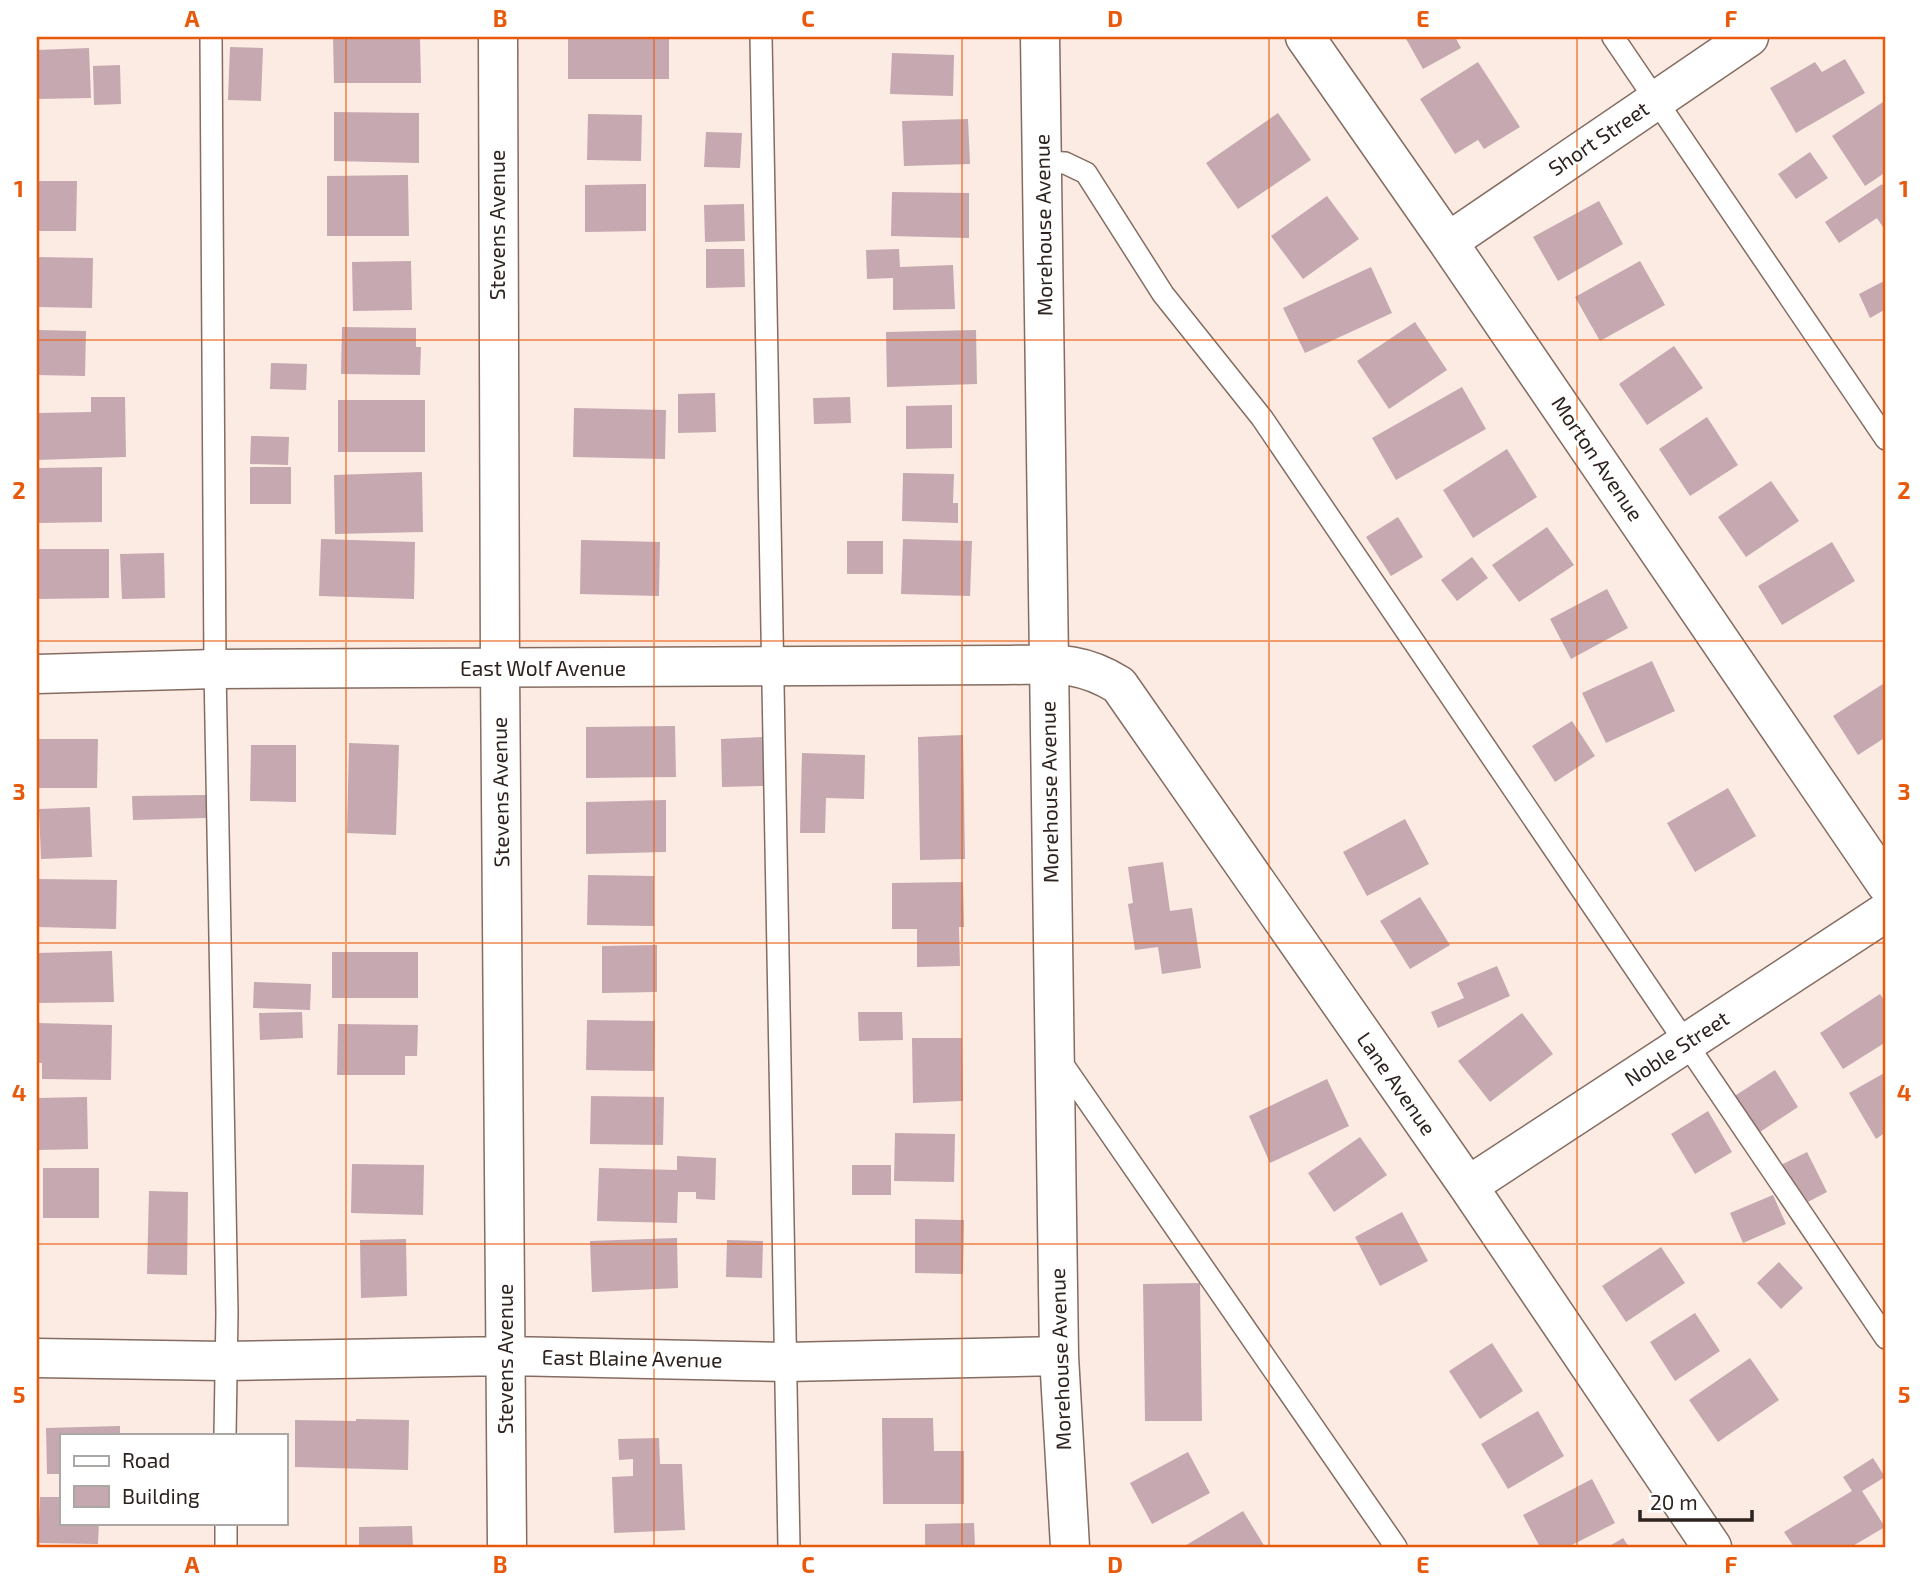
<svg xmlns="http://www.w3.org/2000/svg" width="1923" height="1584" viewBox="0 0 1923 1584" font-family="'Exo 2',sans-serif">
<rect width="100%" height="100%" fill="#fcebe3"/>
<path fill="#c5a8b0" d="M333,37h87l1,46h-87z
M568,37h101v42h-101z
M1405,37h50l6,11 -38,21z
M230,47l33,1 -2,53 -33,-1z
M89,48l2,50 -54,1v-49z
M892,53l62,2 -1,41 -63,-2z
M1845,59l20,34 -69,40 -26,-45 45,-26 7,10z
M1478,62l42,65 -36,22 -6,-9 -23,14 -35,-55z
M120,65l1,39 -27,1 -1,-39z
M1886,100v72l-21,14 -33,-50z
M334,112l85,1v50l-85,-2z
M1278,113l33,47 -73,49 -32,-46z
M588,114l54,1 -1,46 -54,-1z
M968,119l2,45 -66,2 -2,-45z
M706,132l36,1 -2,35 -36,-1z
M1810,152l18,26 -32,21 -18,-25z
M408,175l1,61h-82v-60z
M37,181h40l-1,50h-39z
M646,184v47l-61,1v-47z
M1882,184l4,6v42l-9,-14 -38,25 -14,-21z
M892,192l77,1v45l-78,-2z
M1327,196l32,43 -56,40 -32,-43z
M1599,201l24,43 -65,37 -25,-44z
M744,204l1,37 -40,1 -1,-37z
M706,249h38l1,38 -39,1z
M899,249l1,18 53,-2 2,44 -62,1v-32l-26,1 -1,-29z
M37,257l56,1 -1,50 -55,-1z
M411,261l1,49 -59,1 -1,-49z
M1640,261l25,44 -65,36 -25,-44z
M1371,267l21,46 -87,40 -22,-45z
M1884,281l2,4v24l-16,9 -11,-24z
M1415,322l32,48 -58,39 -32,-48z
M342,327l74,1v19h5l-1,28 -79,-1z
M37,330l49,1 -1,45 -48,-1z
M976,330l1,54 -90,3 -1,-55z
M1674,346l29,42 -56,37 -28,-41z
M271,363l36,1 -1,26 -36,-1z
M1462,387l24,42 -90,51 -24,-42z
M715,393l1,39 -38,1v-39z
M91,397h34l1,60 -89,3v-47l54,-1z
M850,397l1,26 -37,1 -1,-26z
M338,400h87v52h-87z
M952,405v43l-46,1v-43z
M574,408l92,2 -1,49 -92,-2z
M1707,417l31,48 -48,31 -31,-47z
M251,436l38,1 -1,28 -38,-1z
M1507,449l30,48 -64,41 -30,-48z
M102,467v55l-65,1v-55z
M250,467h41v37h-41z
M422,472l1,60 -88,2 -1,-59z
M903,473l51,1 -1,29h5v20l-56,-2z
M1771,481l28,40 -53,36 -28,-40z
M1398,517l25,40 -32,19 -25,-39z
M1547,527l27,38 -55,37 -27,-37z
M321,539l94,3 -1,57 -95,-3z
M903,539l69,2 -2,55 -69,-2z
M581,540l79,2 -1,54 -79,-2z
M847,541h36v33h-36z
M1832,542l23,39 -73,44 -24,-39z
M37,549h72v49l-72,1z
M164,553l1,45 -43,1 -2,-45z
M1472,557l16,21 -31,23 -16,-21z
M1607,589l21,39 -57,31 -21,-40z
M1652,661l23,50 -69,32 -24,-50z
M1886,682v55l-28,18 -25,-39z
M1572,721l23,35 -40,26 -23,-36z
M675,726l1,51 -90,1v-51z
M963,735l2,124 -45,1 -2,-123z
M763,737v49l-41,1 -1,-48z
M37,739h61l-1,49h-60z
M349,743l50,2 -3,90 -49,-2z
M251,745h45v57l-46,-1z
M802,753l63,2 -1,44 -38,-1 -1,35h-25z
M1728,788l28,48 -61,36 -28,-49z
M206,795v23l-73,2 -1,-24z
M666,800v52l-80,2v-52z
M90,807l2,50 -51,2 -2,-50z
M1405,819l24,45 -62,32 -24,-44z
M1163,862l7,49 22,-3 9,60 -39,6 -4,-27 -23,3 -7,-46 5,-1 -5,-36z
M588,875l66,1v50l-67,-1z
M37,879l80,1 -1,49 -79,-2z
M963,882l1,45h-5l1,39 -43,1v-38h-25v-46z
M1420,897l30,48 -40,24 -30,-48z
M657,945v47l-55,1v-47z
M112,951l2,51 -77,1v-50z
M332,952h86v46h-86z
M1497,966l13,30 -72,32 -7,-16 33,-14 -7,-15z
M254,982l57,2 -1,26 -57,-2z
M1880,994l6,9v39l-43,27 -23,-36z
M302,1012l1,26 -43,2 -1,-27z
M858,1012h44l1,28 -44,1z
M1522,1013l31,41 -63,48 -32,-41z
M587,1020l68,1 -1,50 -68,-1z
M37,1023l75,2 -1,55 -69,-1v-16h-5z
M338,1024l80,1 -1,31h-12v19h-68z
M912,1038h50l1,63 -50,2z
M1775,1070l23,37 -41,27 -24,-37z
M1886,1072v60l-10,7 -27,-46z
M1327,1079l22,47 -79,37 -21,-47z
M591,1096l73,1 -1,48 -73,-1z
M87,1097l1,52 -51,1v-52z
M1708,1111l24,41 -37,22 -24,-40z
M895,1133l60,1 -1,48 -60,-1z
M1360,1137l27,38 -53,37 -26,-39z
M1807,1152l20,40 -27,14 -21,-40z
M677,1156l39,2 -1,42 -19,-1v-7h-18l-1,31 -80,-2 2,-53 78,2z
M352,1164l72,1 -1,50 -72,-2z
M852,1165h39v30h-39z
M43,1168h56v50h-56z
M149,1191l39,1 -1,83 -40,-1z
M1773,1195l13,29 -43,19 -13,-30z
M1402,1212l26,49 -48,25 -25,-49z
M915,1219l49,1 -1,54 -48,-1z
M677,1238l1,50 -86,4 -2,-51z
M406,1239l1,57 -46,2 -1,-58z
M727,1240l36,1 -1,37 -36,-1z
M1661,1247l24,36 -59,39 -24,-36z
M1779,1262l24,26 -22,21 -24,-26z
M1200,1283l2,138h-57l-2,-137z
M1695,1313l25,38 -45,30 -25,-39z
M1492,1343l31,48 -43,28 -31,-48z
M1750,1358l29,42 -61,42 -29,-42z
M1538,1411l26,45 -56,33 -27,-45z
M882,1418h51l1,33h30v53h-81z
M356,1419l53,1 -1,50 -113,-3v-47l61,1z
M120,1426v9h-59v39h-14l-1,-46z
M659,1438l1,26h22l3,66 -71,3 -2,-56 21,-1v-17l-14,1 -1,-21z
M1188,1452l22,41 -58,31 -22,-41z
M1873,1458l12,19 -23,14 23,36 -34,20h-57l-10,-15 68,-41 -9,-14z
M1592,1479l23,44 -47,24h-28l-17,-32z
M40,1497h21v26h38l-1,21 -60,-1z
M1243,1511l22,36h-82z
M974,1523l1,24h-50v-23z
M412,1526l1,21h-54v-20z
M1623,1538l6,9h-21z"/>
<g fill="none" stroke-linecap="round" stroke-linejoin="round">
<defs>
<path id="service" d="M211,37l4,632 12,644 -2,122
M761,37l28,1510
M1613,37l273,402
M1043,162l22,1 21,10 77,121 99,124 624,920
M1059,1059l337,488
M226,1523v24"/>
<path id="minor" d="M498,37l2,632 7,878
M1040,37l19,1319 11,191
M1305,37l143,205 438,642
M1448,242l301,-205
M37,674l178,-5 789,-4c46,0 74,-6 115,20l349,501 244,361
M1468,1186l418,-274
M37,1358l187,3 282,-5 280,6 273,-6"/>
</defs>
<use href="#service" stroke="#846c61" stroke-width="24"/>
<use href="#minor" stroke="#846c61" stroke-width="41"/>
<use href="#service" stroke="#fff" stroke-width="21"/>
<use href="#minor" stroke="#fff" stroke-width="38"/>
</g>
<path fill="none" stroke="#e8590c" stroke-width="2" stroke-opacity="0.55" d="M346,37v1510M654,37v1510M962,37v1510M1269,37v1510M1577,37v1510M37,340h1849M37,641h1849M37,943h1849M37,1244h1849"/>
<g text-anchor="middle" stroke-width="5" stroke-linejoin="round" paint-order="stroke">
<g font-size="21" fill="#2e231f" stroke="#fff">
<text transform="translate(1599 139) rotate(-34)" y="7">Short Street</text>
<text transform="translate(498 225) rotate(-90)" y="7">Stevens Avenue</text>
<text transform="translate(1044 225) rotate(-91)" y="7">Morehouse Avenue</text>
<text transform="translate(1597 459) rotate(56)" y="7">Morton Avenue</text>
<text x="543" y="676">East Wolf Avenue</text>
<text transform="translate(501 792) rotate(-91)" y="7">Stevens Avenue</text>
<text transform="translate(1050 792) rotate(-91)" y="7">Morehouse Avenue</text>
<text transform="translate(1677 1049) rotate(-33)" y="7">Noble Street</text>
<text transform="translate(1396 1084) rotate(55)" y="7">Lane Avenue</text>
<text transform="translate(506 1359) rotate(-90)" y="7">Stevens Avenue</text>
<text transform="translate(632 1359) rotate(1)" y="7">East Blaine Avenue</text>
<text transform="translate(1061 1359) rotate(-92)" y="7">Morehouse Avenue</text>
</g>
</g>
<rect width="1923" height="1584" fill="none" stroke="#ffffff" stroke-width="77"/>
<rect x="60" y="1434" width="228" height="91" fill="#ffffff" stroke="#aba7a5" stroke-width="2"/>
<rect x="74" y="1456" width="35" height="10" fill="#ffffff" stroke="#aba7a5" stroke-width="2"/>
<text x="122" y="1468" font-size="21" fill="#2e231f">Road</text>
<rect x="74" y="1486" width="35" height="21" fill="#c5a8b0" stroke="#aba7a5" stroke-width="2"/>
<text x="122" y="1504" font-size="21" fill="#2e231f">Building</text>
<path d="M1640 1510v10h112v-10" fill="none" stroke="#2e231f" stroke-width="3.5"/>
<text x="1650" y="1510" font-size="21" fill="#2e231f" stroke="#ffffff" stroke-width="5" paint-order="stroke">20 m</text>
<rect x="38" y="38" width="1846" height="1508" fill="none" stroke="#e8590c" stroke-width="2.5"/>
<g font-size="23" text-anchor="middle" font-weight="bold" fill="#e8590c">
<text x="192" y="27">A</text>
<text x="500" y="27">B</text>
<text x="808" y="27">C</text>
<text x="1115" y="27">D</text>
<text x="1423" y="27">E</text>
<text x="1731" y="27">F</text>
<text x="19" y="197">1</text>
<text x="1904" y="197">1</text>
<text x="19" y="499">2</text>
<text x="1904" y="499">2</text>
<text x="19" y="800">3</text>
<text x="1904" y="800">3</text>
<text x="19" y="1101">4</text>
<text x="1904" y="1101">4</text>
<text x="19" y="1403">5</text>
<text x="1904" y="1403">5</text>
<text x="192" y="1573">A</text>
<text x="500" y="1573">B</text>
<text x="808" y="1573">C</text>
<text x="1115" y="1573">D</text>
<text x="1423" y="1573">E</text>
<text x="1731" y="1573">F</text>
</g>
</svg>
